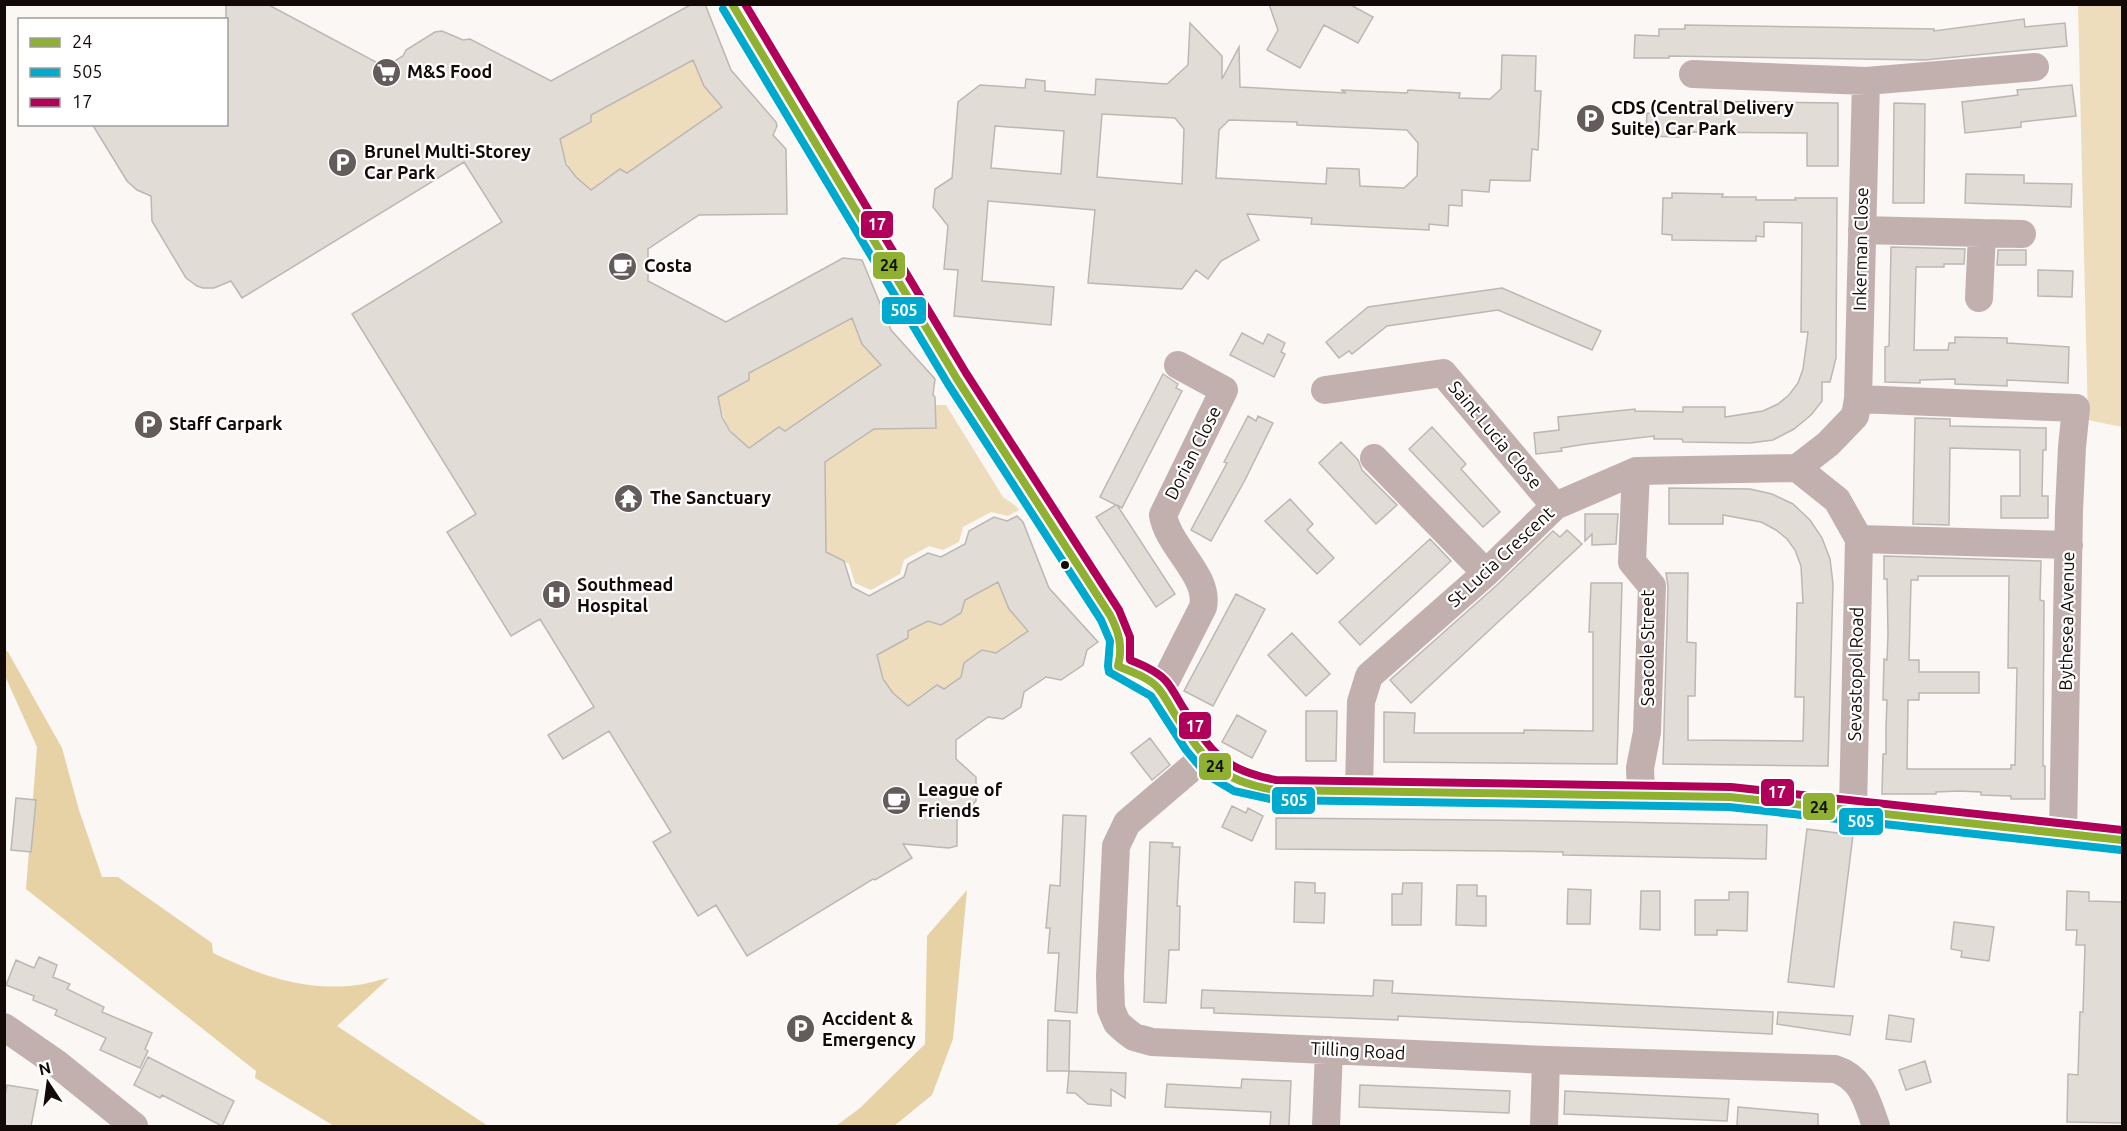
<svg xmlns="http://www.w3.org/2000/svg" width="2127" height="1131" viewBox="0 0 2127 1131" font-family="Ubuntu,sans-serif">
<rect width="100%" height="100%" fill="#faf7f5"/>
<path fill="#eeddbc" d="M2078,5h44v422l-34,-7z
M693,60l11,26 18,21 -95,66 -7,-3 -29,20c-22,-18 -24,-23 -31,-51l31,-16v-8z
M852,318l10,26 19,21 -96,66 -6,-4 -30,21c-20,-17 -25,-24 -31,-51l31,-16v-8z
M936,405h10l57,92 13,9 3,4 -11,6 -17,-4 -28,15 -4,15 -16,8 -14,-4 -25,14 -4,14 -29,16 -16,-7 -6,-19 -24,-13 -26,-7 27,-9 -1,-73 49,-33 61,-1z
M998,582l11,27 19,22 -32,22 -14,-3 -18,13 -3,14 -17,12 -7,-4 -29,21c-21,-17 -26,-25 -31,-51l31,-17v-7l19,-10 14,4 20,-12 4,-13z"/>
<path fill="#e7d2a6" d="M4,650l4,2 54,96 17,62 23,67h16l94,66 1,10c46,22 92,39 144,32 10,-1 21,-5 32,-7l-52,48 151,100h-154l-79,-48 1,-7 -230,-182 11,-142 -32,-71z
M967,890l-14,149 -21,56 -38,31h-58l24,-18 65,-64 2,-108z"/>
<path fill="#e2dcd7" stroke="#bcb7b2" stroke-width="1.5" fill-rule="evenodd" d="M226,4h41l118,63 18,-11 3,-6 29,-18 7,-1 21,9 7,-1 81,42 141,-77h13l26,66 45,52 1,4 -4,9 13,14 1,65 -88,1 -51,34v32l78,41 117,-64 19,2 29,70 44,49 -2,16 2,2 1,31 -62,1 -49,33 1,90 18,9 8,26 17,9 35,-19 4,-13 20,-11 13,4 24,-13 4,-13 25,-14 13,4 10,-5 6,6 26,66 49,54 -11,8 -4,15 -22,15 -15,-3 -22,15 -3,15 -18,12 -15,-2 -32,23v19l20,18v24l-19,19v26l-8,2 -46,-4 9,14 -37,22 -2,-1 -126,77 -31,-51 -18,11 -45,-74 18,-10 -62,-101 -46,28 -15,-24 46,-28 -54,-88 -29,17 -64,-104 29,-18 -124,-200 150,-92 -38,-60 -222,136 -11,-17 -17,7h-11l-6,-2 -11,-8 -34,-57 -1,-25 -14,-6 -10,-9 -35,-57h134zM693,60l11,26 18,21 -95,66 -7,-4 -29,21 -15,-13 -10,-13 -6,-25 31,-17v-7zM852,318l10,26 19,21 -96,66 -6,-4 -30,21 -19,-17 -8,-14 -4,-20 31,-17v-7zM998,582l11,27 19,22 -32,22 -14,-3 -18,13 -3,14 -17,12 -7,-4 -29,21 -15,-13 -10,-14 -6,-24 31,-17v-7l20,-10 13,4 20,-12 4,-13z
M1269,4h80l24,13 -15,26 -34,-18 -24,43 -33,-18 11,-20z
M2024,19l1,8 40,-4 2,23 -142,14 -256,-4v2h-35l1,-23 24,1v-7h26v-4l249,4v2z
M1190,23l32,33v23l17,-32 1,40 106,6 -5,-3 66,3 1,-3 52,3 -1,5 31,1 11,-10 1,-34 34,1 -1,35h6l-3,59 -6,-1 -2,32 -40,-1 -1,12 -27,-2v16l-13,-1 -1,21 -19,-2v6l-118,-6 1,-6 -65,-4 12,26 -38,21 -13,18 -12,-9 -14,19 -94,-6 7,-73 -107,-9 -6,80 72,6 -3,38 -97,-9 4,-46 -14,-1 4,-43 -15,-19 2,-18 17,-11 6,-76 22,-17 45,3 1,-9 19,2v10l50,4 1,-16 71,5 21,-19zM1102,114l73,4 9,11 -2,55 -85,-7zM1229,120l68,2v3l110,5 11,13 -1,33 -13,12 -44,-2 -1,-17 -32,-1 -1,16 -110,-6 3,-48zM995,126l69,5 -3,43 -70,-6z
M2072,85l4,31 -55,6v5l-56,6 -3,-31 56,-7 -1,-5z
M1699,101l139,2v63h-31v-33l-127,-1v5l-34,-1 1,-23 52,1z
M1894,103l31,1 -1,99h-31z
M1966,174l58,1v8l48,1 -1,23 -106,-4z
M1672,193l51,1 -1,3h34v3h40l-1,-2h42l-1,160 -6,24h-8v19l-11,14 -17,14 -21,11 -23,3 -67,-1 -1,-3h-28v-3l-68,8 -25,4 1,3 -26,3 -2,-21 25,-3 -1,-13 77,-8v2l48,1v-5h42v10l38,-6 15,-7 11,-9 9,-12 5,-14 5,-37h-7l1,-109 -38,-1v15l-8,-1v5l-84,-1v-5l-10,-1 1,-36h9z
M1891,247l74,2 -1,15h-20v3h-28l-2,83h34l1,-7h6v-6l52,1v5l62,4 -1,36 -61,-3v6l-52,-2v-5l-35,1v3l-35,-1v-35l4,-1z
M1998,250h28v15h-29z
M2038,270l35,1 -1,26 -34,-1z
M1502,288l99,43 -9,19 -94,-40 -111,16 -35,28 -3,-3 -10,7 -13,-16 42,-35z
M1242,333l21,11 5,-10 17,9 -4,9 4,2 -11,23 -44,-22z
M1163,374l15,10 -2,4 6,3 -60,117 -5,-3 58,89 -19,13 -60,-90 20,-12 -16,-8z
M1248,416l8,5 2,-5 15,7 -28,57 -34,61 -20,-11 36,-67 -3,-1z
M1915,418l35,1v7l96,2v22h-3l-1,46h6v22h-47v-22h19v-46l-70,-2 -1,77 -36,-1z
M1432,427l34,37 -5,5 39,43 -17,15 -74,-78z
M1341,442l17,18 4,10 35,35 -21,19 -57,-61z
M1669,488l81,1 22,5 21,10 17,16 12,18 8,21 3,25 -5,182 -165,-2 5,-177 -2,-14h22l-1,69 9,1 -1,53h-7v44l115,1 1,-44h-9l2,-94h6l-2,-37 -6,-16 -8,-11 -11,-9 -15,-8 -38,-7v9h-54z
M1290,499l23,25 -6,6 27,28 -17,16 -52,-53z
M1585,514h33l-2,30 -24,1v-11l-7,7z
M1567,530l15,14 -171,159 -21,-23 107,-95 56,-54 7,6z
M1430,539l21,22 -91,84 -21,-23z
M1884,556l157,5 -1,39 4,1 -1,165h2v33h-34v-3l-30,-1v-3l-23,-1 -22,1v2h-54l1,-40h3v-27l1,-27h-4l1,-41 3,1 1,-26 -1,-55h-3zM1918,576h91l-1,92h9l-2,97h-4v4h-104l1,-69h11v-7h60v-21h-60v-12h-10l2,-80h7z
M1591,583h31l-5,181 -233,-2v-50l31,1 -1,20h110v-3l69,1v-99h-4z
M1236,594l29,15 -52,97 -29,-15z
M1292,633l38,41 -24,22 -38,-41z
M1306,711h31l-1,50h-30z
M1237,715l29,16 -14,27 -30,-16z
M1150,738l20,27 -18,15 -21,-27z
M16,798l20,2 -5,52 -20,-2z
M1232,806l14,7 2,-5 15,8 -11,25 -30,-14z
M1063,815l23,1 -9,197 -22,-2 4,-58h-11l2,-25h-4l4,-43 10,1z
M1276,818l287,3 204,4 -1,34 -203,-4v-3l-60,-1 -227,-2z
M1807,829l46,6 -19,152 -46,-5z
M1150,842l23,1 -1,4h8l-3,59h3l-1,44h-10l-3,53 -22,-1z
M1295,882l20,1v10h10l-1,30 -30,-1z
M1403,883h19l-1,42h-29v-31h10z
M1457,885h20v11h9v30l-30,-1z
M1568,889l23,1 -1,34h-23z
M1641,891h19v39l-20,-1z
M2067,891l22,1v9l33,1v221l-55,-1 1,-48 10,1 2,-63h3l2,-67h-9l1,-15h-11z
M1729,892h19l-1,39 -30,-1v5h-22v-35h34z
M1954,922l40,5 -5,34 -28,-4 1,-6 -11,-2z
M39,957l18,8 -4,12 17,7 -3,5 37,18 -2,5 50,21 -7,16 3,2 -8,17 -40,-18 6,-12 -51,-23 2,-5 -24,-10 1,-4 -28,-11 10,-25 18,8z
M1374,980l19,1 -1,12 381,19 -1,22 -374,-18v4l-184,-7v-5h-13l1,-18 171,6z
M1778,1012l75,4 -3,19 -73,-11z
M1889,1015l25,4 -3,23 -25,-3z
M1048,1020l22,1 -1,50h-22z
M148,1057l86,44 -12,25 -60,-31 -2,3 -26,-13z
M1925,1061l6,21 -25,8 -7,-20z
M1069,1071l57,2 -1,25 -14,-9v17l-23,-2 -13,-11h-8z
M1242,1079l49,2 -2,45h-19l1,-14 -106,-5 2,-23 74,4z
M7,1085l31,5 -7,36h-27v-26z
M1360,1085l150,6 -1,22 -150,-6z
M1565,1091l164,8 -2,22 -163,-7z
M1738,1107l80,7v12h-81z"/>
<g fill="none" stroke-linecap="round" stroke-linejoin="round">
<path stroke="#c2b0af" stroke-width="28" d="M1693,74l173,7 169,-14
M1862,230l160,4
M1979,298l3,-65
M1178,365l46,25 -61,125c5,32 47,61 40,92l-43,85c21,31 39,73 74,89 13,6 27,7 41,9l455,7 123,12 210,26 59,5
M1325,390l118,-17 112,133
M1858,399l218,9 -4,39 -3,64 -6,324
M1374,458l112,115
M1797,468l40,32 22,39 -6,270
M1636,471l-4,91 20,24 -5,146 -7,36 1,26
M1859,539l210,6
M1203,758l-76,65 -11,23 -6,130 1,33 6,14 9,8 8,6 18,5 394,18 289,9c28,9 32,33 41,57
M1359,791l2,-89 8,-26 117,-103 69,-67 81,-35 161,-3 31,-24 27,-28 3,-17 8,-318
M4,1027l52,36 78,63
M1326,1126l3,-76
M1544,1126l2,-66"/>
<defs>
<path id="bus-1" d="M732,4l225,375 153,236c9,17 13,32 8,51 13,6 30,11 40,22 7,8 12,19 18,28 30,46 42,64 99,74l455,7 392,43"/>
<path id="bus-2" d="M723,9l225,375 153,236 9,21 -2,25 1,6 42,24 35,54 21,25 27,16 41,9 454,7 392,43"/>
<path id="bus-3" d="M745,4l221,369 153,237 11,27v23c13,5 27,11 36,21 7,8 12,19 18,28 28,44 39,61 92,71l455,7 391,43"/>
</defs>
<use href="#bus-1" stroke="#fff" stroke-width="12"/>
<use href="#bus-2" stroke="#fff" stroke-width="12"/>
<use href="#bus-3" stroke="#fff" stroke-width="12"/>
<use href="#bus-1" stroke="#90b031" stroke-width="8"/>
<use href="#bus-2" stroke="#00a9ce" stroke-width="8"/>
<use href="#bus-3" stroke="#b10059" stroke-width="8"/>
</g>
<defs>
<symbol id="supermarket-disc" viewBox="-11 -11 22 22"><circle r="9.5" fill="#645c5a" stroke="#fff"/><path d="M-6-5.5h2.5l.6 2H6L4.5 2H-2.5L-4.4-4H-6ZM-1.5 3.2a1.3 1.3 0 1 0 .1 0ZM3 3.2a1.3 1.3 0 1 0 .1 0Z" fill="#fff"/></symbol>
<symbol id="parking-disc" viewBox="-11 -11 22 22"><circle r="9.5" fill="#645c5a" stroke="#fff"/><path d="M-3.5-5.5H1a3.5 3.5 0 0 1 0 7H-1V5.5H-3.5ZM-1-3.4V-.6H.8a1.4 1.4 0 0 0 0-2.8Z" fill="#fff"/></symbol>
<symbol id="cafe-disc" viewBox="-11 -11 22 22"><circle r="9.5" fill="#645c5a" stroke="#fff"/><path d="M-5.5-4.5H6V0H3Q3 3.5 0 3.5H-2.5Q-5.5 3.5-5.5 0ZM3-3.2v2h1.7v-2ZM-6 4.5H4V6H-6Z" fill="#fff"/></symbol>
<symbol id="temple-disc" viewBox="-11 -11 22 22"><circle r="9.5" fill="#645c5a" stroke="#fff"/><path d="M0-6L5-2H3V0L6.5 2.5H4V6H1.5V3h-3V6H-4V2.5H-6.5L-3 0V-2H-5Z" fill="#fff"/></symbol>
<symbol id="hospital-disc" viewBox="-11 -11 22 22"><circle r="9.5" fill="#645c5a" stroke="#fff"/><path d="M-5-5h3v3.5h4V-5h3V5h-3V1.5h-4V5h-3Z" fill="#fff"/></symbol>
</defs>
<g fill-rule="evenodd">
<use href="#supermarket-disc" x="370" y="56" width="33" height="33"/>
<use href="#parking-disc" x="1574" y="102" width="33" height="33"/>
<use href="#parking-disc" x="326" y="146" width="33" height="33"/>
<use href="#cafe-disc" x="606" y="250" width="33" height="33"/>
<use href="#parking-disc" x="132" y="408" width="33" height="33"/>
<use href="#temple-disc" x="612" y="482" width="33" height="33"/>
<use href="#hospital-disc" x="540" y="578" width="33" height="33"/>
<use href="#cafe-disc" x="880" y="784" width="33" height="33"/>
<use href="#parking-disc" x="784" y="1012" width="33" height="33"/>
</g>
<circle fill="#130906" stroke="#fff" stroke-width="2" cx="1065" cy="565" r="5"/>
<g text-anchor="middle" stroke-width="4.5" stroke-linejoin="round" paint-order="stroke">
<g font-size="18" font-weight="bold" fill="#130906" stroke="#fff" text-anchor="start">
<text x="407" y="78">M&amp;S Food</text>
<text x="1611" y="114">CDS (Central Delivery<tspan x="1611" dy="21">Suite) Car Park</tspan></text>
<text x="364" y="158">Brunel Multi-Storey<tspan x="364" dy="21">Car Park</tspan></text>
<text x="644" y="272">Costa</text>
<text x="169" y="430">Staff Carpark</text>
<text x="650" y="504">The Sanctuary</text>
<text x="577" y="591">Southmead<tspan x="577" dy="21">Hospital</tspan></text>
<text x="918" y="796">League of<tspan x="918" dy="21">Friends</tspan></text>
<text x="822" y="1025">Accident &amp;<tspan x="822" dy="21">Emergency</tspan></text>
</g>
<g font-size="18" fill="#130906" stroke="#fff">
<text transform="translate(1861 249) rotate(-89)" y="6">Inkerman Close</text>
<text transform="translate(1495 435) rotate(50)" y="6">Saint Lucia Close</text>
<text transform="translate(1193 453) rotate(-63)" y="6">Dorian Close</text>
<text transform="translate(1501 557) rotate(-43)" y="6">St Lucia Crescent</text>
<text transform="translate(2067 621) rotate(-89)" y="6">Bythesea Avenue</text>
<text transform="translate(1648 648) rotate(-90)" y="6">Seacole Street</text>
<text transform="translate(1856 674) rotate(-89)" y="6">Sevastopol Road</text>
<text transform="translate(1358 1051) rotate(3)" y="6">Tilling Road</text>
</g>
</g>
<g stroke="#fff" stroke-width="2">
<rect x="860" y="210" width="34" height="29" rx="6" fill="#b10059"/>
<rect x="872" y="251" width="34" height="29" rx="6" fill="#90b031"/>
<rect x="881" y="296" width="46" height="29" rx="6" fill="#00a9ce"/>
<rect x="1178" y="711" width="34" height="29" rx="6" fill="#b10059"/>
<rect x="1198" y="752" width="34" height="29" rx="6" fill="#90b031"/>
<rect x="1760" y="778" width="35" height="29" rx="6" fill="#b10059"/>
<rect x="1271" y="786" width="45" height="29" rx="6" fill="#00a9ce"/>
<rect x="1802" y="792" width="34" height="29" rx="6" fill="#90b031"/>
<rect x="1838" y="807" width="46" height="29" rx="6" fill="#00a9ce"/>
</g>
<g font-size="16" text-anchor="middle" font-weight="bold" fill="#fff">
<text x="877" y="230">17</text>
<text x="904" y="316">505</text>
<text x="1195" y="732">17</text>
<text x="1777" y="798">17</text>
<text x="1294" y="806">505</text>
<text x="1861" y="827">505</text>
</g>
<g font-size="16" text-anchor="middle" font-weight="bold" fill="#111">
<text x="889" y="271">24</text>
<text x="1215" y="772">24</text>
<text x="1819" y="813">24</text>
</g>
<rect width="2127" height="1131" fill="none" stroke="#130906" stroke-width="12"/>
<rect x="18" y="18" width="210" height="108" fill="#ffffff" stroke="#a19d9b" stroke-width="1.5"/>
<rect x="30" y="38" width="30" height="9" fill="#90b031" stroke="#a19d9b" stroke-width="1.5"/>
<text x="72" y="48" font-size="18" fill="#130906">24</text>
<rect x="30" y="68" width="30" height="9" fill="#00a9ce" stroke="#a19d9b" stroke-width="1.5"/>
<text x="72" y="78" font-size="18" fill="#130906">505</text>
<rect x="30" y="98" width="30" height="9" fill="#b10059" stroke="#a19d9b" stroke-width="1.5"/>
<text x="72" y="108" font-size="18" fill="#130906">17</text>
<g transform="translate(48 1083) rotate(347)" stroke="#ffffff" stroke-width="4.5" paint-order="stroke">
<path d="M0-4.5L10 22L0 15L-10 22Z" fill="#130906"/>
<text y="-9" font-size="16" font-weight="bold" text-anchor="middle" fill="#130906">N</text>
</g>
</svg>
